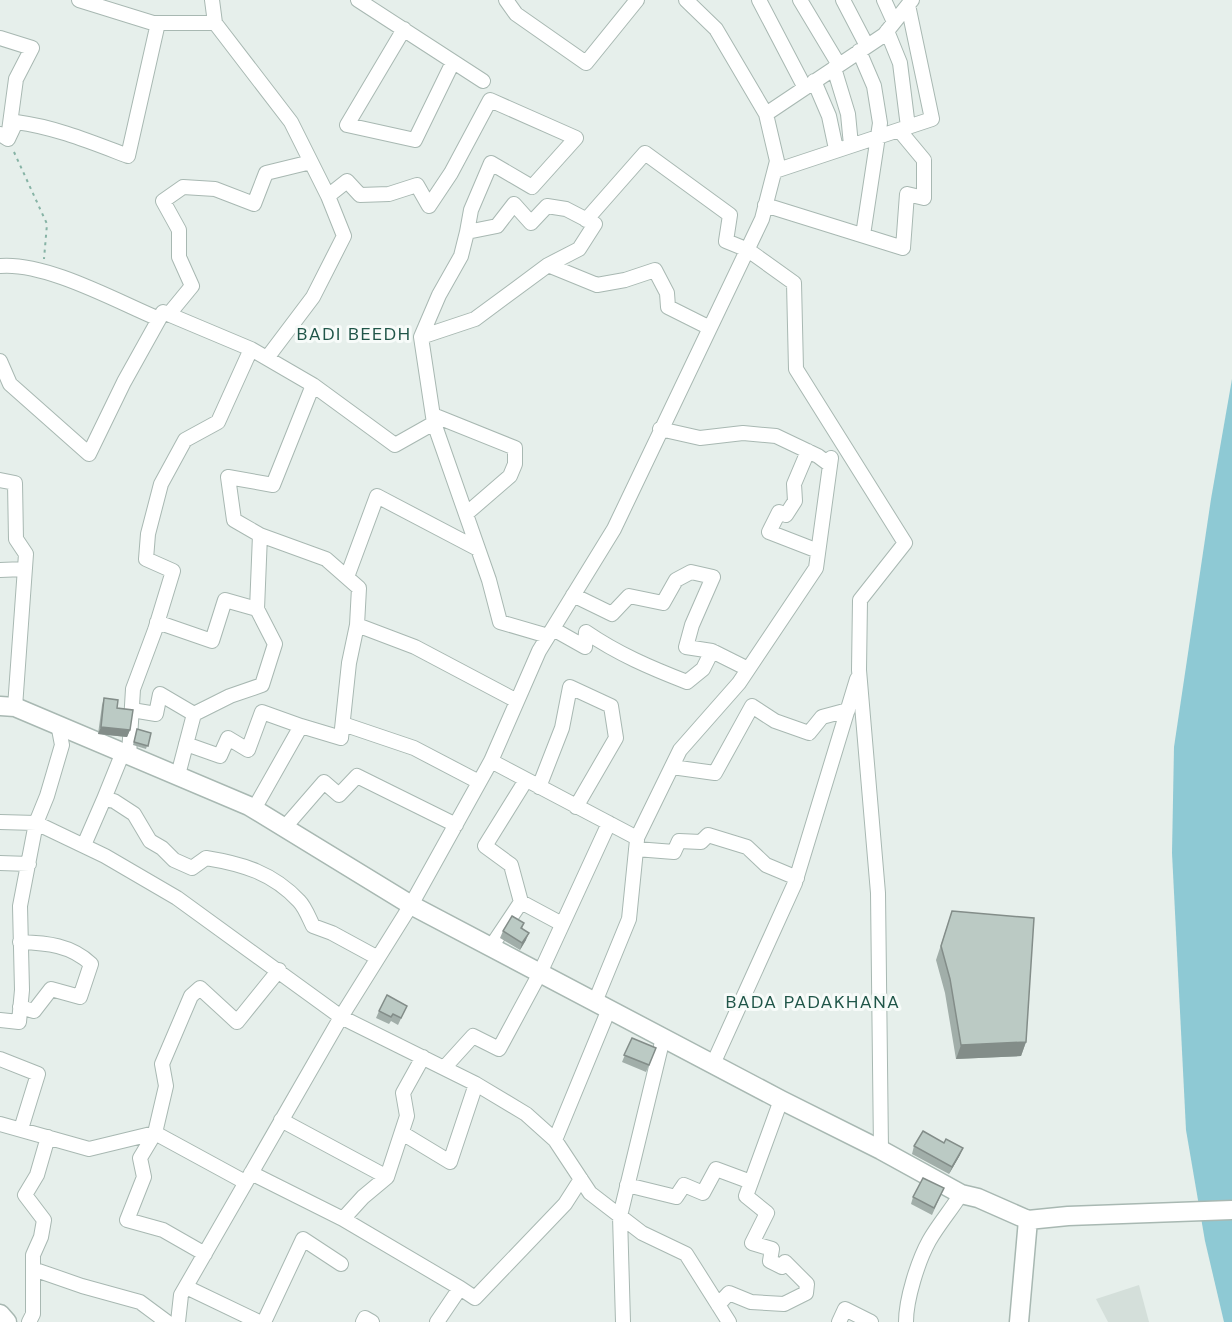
<svg xmlns="http://www.w3.org/2000/svg" width="1232" height="1322" viewBox="0 0 1232 1322" font-family="'DM Sans',sans-serif">
<rect width="100%" height="100%" fill="#e6efeb"/>
<path fill="#d4dfda" d="M1139,1285l10,37h-41l-12,-23z"/>
<path fill="#8ec9d4" d="M1232,379v943h-8l-19,-81 -19,-111 -14,-277 2,-106 37,-248z"/>
<g fill="none" stroke-linecap="round" stroke-linejoin="round">
<defs>
<path id="minor" d="M79,0l74,23h62
M212,0l3,23 76,99 37,74 16,40 -31,61 -46,61
M358,0l125,81
M506,0l10,14 70,49 51,-63
M759,0l46,88
M800,0l39,65
M843,0l24,46
M884,0l10,22
M404,29l-57,96 68,15 38,-78
M887,31l13,32 8,64
M0,38l32,10 -16,31 -7,52
M859,51l15,35 6,37 -17,112
M834,68l14,46 3,31
M814,81l15,35 7,33
M766,114l118,-79 28,-35
M0,134l8,5 8,-17c39,5 75,20 112,34l30,-133
M775,171l157,-52 -24,-114
M328,196l19,-15 13,14 29,-1 28,-9 12,21 22,-33 39,-73 86,38 -44,49 -41,-24 -20,47 -4,22
M765,205l138,43 4,-54 17,4v-38l-25,-30
M586,220l59,-67 85,62 -4,26 22,9 46,33 2,86 109,174 -45,57 -1,70 19,223 3,257
M0,266c46,-4 116,35 159,53
M169,314l23,-28 -13,-29v-27l-16,-29 20,-14 32,2 39,15 12,-31 45,-11
M421,337l18,-42 22,-39 6,-24 30,-6 17,-22 17,19 16,-17 19,3 29,15 -16,25 -31,16
M0,361l10,23 79,70 35,-72 39,-70 88,37
M433,415l82,33v16l-5,12 -44,38
M434,423l-13,-86 54,-18 73,-54 49,20 28,-5 30,-10 12,23 1,14 42,21
M660,429l40,9 43,-5 33,3 42,20 12,9
M808,451l-14,33 1,17 -9,14 -7,-3 -10,20 49,19
M0,480l15,3 1,56 10,15 -11,153
M260,535l-26,-15 -6,-43 45,8 40,-100
M0,570l25,-1
M347,577l30,-81 101,53
M573,595l39,19 17,-18 34,7 13,-23 15,-8 22,5 -21,48 -6,22 26,4
M157,622l55,19 13,-41 32,9
M553,629l32,18 1,-15c32,22 65,36 101,50l16,-13 9,-18 36,18
M132,710l24,4 4,-20 34,20
M343,724l71,24 65,34
M186,744l34,12 8,-18 20,12 14,-38 39,14
M129,755l4,-66 22,-59 18,-59 -27,-12 2,-25 13,-50 24,-44 33,-18 33,-73 62,36 82,60 39,-22 55,157 11,42 48,14
M491,761l146,77 43,-88 59,-67 77,-115 15,-110
M672,767l43,6 37,-67 23,15 34,12 13,-16 26,-7
M178,775l16,-61 36,-18 32,-11 13,-41 -18,-35 3,-74 66,24 33,29 -2,37
M539,787l23,-59 8,-41 41,19 5,32 -40,69
M104,799l19,-47
M254,809l47,-83 40,12 8,-75 8,-38 58,22 102,54
M0,822l36,1 69,33 72,42 164,119 135,67 50,30 29,26 35,53 52,40 44,21 43,68
M285,827l39,-45 15,13 18,-19 99,49
M84,845l20,-46 10,2 20,13 16,27 12,7 12,12 18,8 14,-10c37,6 67,15 93,43 6,6 10,17 14,25l19,7 46,25
M636,849l38,3 5,-11 22,1 7,-7 39,12 19,18 31,13
M0,863l29,1
M521,902l-10,-37 -26,-19 41,-66
M20,942c27,1 51,3 71,22l-11,33 -29,-8 -17,22 -14,-4
M491,947l30,-45 41,22
M595,1002l34,-83 8,-79
M0,1020l19,2 3,-32 -2,-84 16,-83 11,-27 15,-51 -4,-21
M0,1059l38,15 -17,55
M713,1064l82,-181 62,-204
M444,1068l29,-32 26,13 41,-76 69,-150
M281,1120l106,57 20,-61 -4,-23 20,-36
M0,1124l89,25 66,-16 90,49
M402,1133l48,29 26,-78
M555,1140l54,-131
M251,1173l92,46 20,-22 24,-20
M627,1185l49,12 8,-12 19,8 13,-24 35,13
M343,1219l117,69
M205,1254l-42,-24 -36,-10 17,-43 -4,-19 15,-25 11,-47 -4,-22 29,-68 9,-8 37,34 42,-52
M33,1269l49,17 58,16 27,20
M186,1287l73,35
M718,1305l11,-12 22,9 33,2 22,-11 1,-9 -22,-22 -3,5 -12,-6 2,-12 -20,-6 15,-30 -21,-17 35,-96
M29,1322l4,-8v-59l8,-18 3,-17 -19,-25 12,-20 11,-38
M178,1322l3,-27 160,-278 70,-112 80,-144 48,-110 75,-122 148,-310 15,-58 -11,-47 -50,-85 -30,-29
M264,1322l39,-83 38,25
M363,1322l2,-4 7,4
M437,1322l23,-34 15,10 90,-94 16,-25
M623,1322l-3,-106 43,-178
M839,1322l6,-13 26,13
M906,1322c0,-23 12,-61 23,-81 9,-16 22,-31 32,-47"/>
<path id="tertiary" d="M0,706l15,1 234,99 162,99 370,195 100,50 80,44 17,4 50,22 40,-4 164,-6
M0,1314l7,8
M1019,1322l9,-102"/>
</defs>
<use href="#minor" stroke="#a8b8b2" stroke-width="16"/>
<use href="#tertiary" stroke="#a8b8b2" stroke-width="21"/>
<path stroke="#86b3a5" stroke-width="2" stroke-dasharray="3 4.5" stroke-linecap="butt" d="M14,152l33,72 -3,35"/>
<use href="#minor" stroke="#fff" stroke-width="14"/>
<use href="#tertiary" stroke="#fff" stroke-width="18"/>
</g>
<path fill="#a1aea9" d="M104,698l13,10 13,22 -3,7 -29,-3 4,-29z
M137,729l14,4 -5,16 -13,-4z
M952,911l74,131 -5,14 -65,3 -11,-66 -9,-33z
M524,923l-2,6 4,11 -6,10 -20,-12 3,-7z
M407,1006l-9,19 -7,-4 -2,3 -13,-6 3,-7z
M632,1038l24,10 -10,24 -24,-10z
M944,1143l16,12 -11,19 -37,-20 2,-8z
M944,1188l-12,27 -21,-11 2,-7z"/>
<path fill="#838d89" d="M101,727l29,3 -3,7 -29,-3z
M529,933l-3,7 -6,10 2,-7z
M1026,1042l-5,14 -65,3 5,-14z
M963,1148l-3,7 -11,19 3,-7z"/>
<path fill="#bbcac4" stroke="#838d89" stroke-width="1.5" d="M104,698l14,2 -1,8 16,2 -3,20 -29,-3z
M137,729l14,4 -3,13 -14,-4z
M952,911l82,7 -8,124 -65,3 -11,-66 -9,-33z
M512,916l12,7 -3,5 8,5 -7,10 -19,-12z
M387,995l20,11 -6,12 -8,-4 -2,3 -12,-6z
M632,1038l24,10 -7,17 -25,-10z
M923,1131l21,12 2,-4 17,9 -11,19 -38,-21z
M923,1178l21,10 -10,20 -21,-11z"/>
<g text-anchor="middle" stroke-width="6" stroke-linejoin="round" paint-order="stroke">
<g font-size="18" letter-spacing="1.5" fill="#1f5548" stroke="#f7fbf9">
<text x="354" y="340">BADI BEEDH</text>
<text x="813" y="1008">BADA PADAKHANA</text>
</g>
</g>
</svg>
